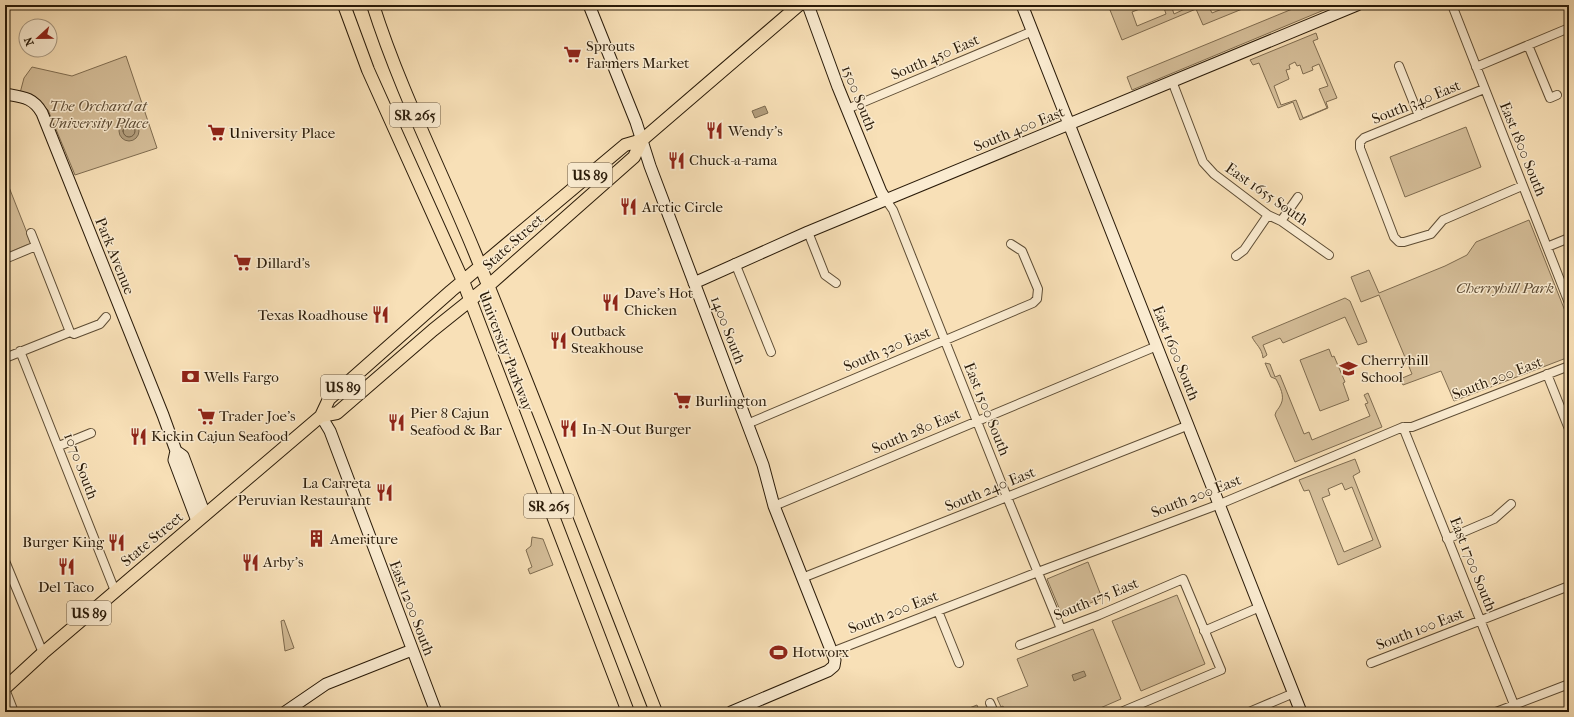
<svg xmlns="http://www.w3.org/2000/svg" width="1574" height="717" viewBox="0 0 1574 717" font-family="'IM FELL French Canon',serif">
<rect width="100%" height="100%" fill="#f8e0b7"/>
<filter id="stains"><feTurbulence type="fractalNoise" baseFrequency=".005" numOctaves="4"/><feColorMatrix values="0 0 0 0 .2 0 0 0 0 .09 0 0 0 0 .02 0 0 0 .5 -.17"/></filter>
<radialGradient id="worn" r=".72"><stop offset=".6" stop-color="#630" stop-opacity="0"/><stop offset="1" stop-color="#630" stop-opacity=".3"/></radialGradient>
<path fill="#d5be99" stroke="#7f6c50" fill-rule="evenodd" d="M1108,5h42l-18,7 5,14 29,-12 -3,-9h8l3,9 13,-6 -1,-3h22l4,8 15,-6 -1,-2h26l-49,20 -7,-16 -74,31z
M1302,5h34l-204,85 -5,-13z
M1316,33l2,6 -5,2 24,57 -11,4 2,6 -28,12 -7,-18 -15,6 -19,-45 -6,2 -3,-5zM1295,62l2,4 3,-1 3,9 10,-4 -1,-3 7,-3 9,22 -9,3 8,19 -24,10 -7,-18 -15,5 -7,-19 15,-7 -3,-9 4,-1 -1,-4z
M126,56l31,92 -82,27 -27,-65 -12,-11 -16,-6 4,-15 8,-11 40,9z
M1466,127l15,40 -76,30 -15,-40z
M5,177l26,66 -26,11z
M1529,220l40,101v36l-115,44 -13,-30 -38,14 -3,-6 12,-5 -33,-79 -18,7 -10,-25 18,-7 10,23 66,-27 22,-11 9,-13z
M1345,298l5,3 17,41 -9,3 -13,-28 -62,26 -3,-5 -17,7 4,10 -4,3c-1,-10 -7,-13 -11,-21z
M1329,349l3,8 2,-1 11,26 -2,1 6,17 -29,11 -20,-51z
M1265,363l5,1 5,13 5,-2 24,59 5,-2 3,8 58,-24 -5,-12 3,-1 -4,-8 4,-2 14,34 -87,35 -20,-47c1,-5 4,-6 6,-11 4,-8 -1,-17 -5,-25l-5,-2z
M1355,459l5,13 -7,4 28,71 -43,18 -29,-75 -5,1 -5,-11zM1342,483l3,7 7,-3 21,53 -29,12 -22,-54 8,-3 -2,-6z
M532,537l11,2 10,26 -23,9 -2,-5 4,-2 -6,-17 5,-4z
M1088,562l14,36 -40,17 -15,-36z
M1177,595l28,69 -64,27 -29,-70z
M284,620l10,28 -9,3 -4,-30z
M1093,629l28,70 -30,13h-86l-2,-6 -2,1 -4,-9 31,-12 -11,-27z
M977,705l3,7h-21z"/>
<path fill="#b29d7c" stroke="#7b694e" d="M765,106l3,7 -13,5 -3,-7z
M119 131a10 10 0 1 1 20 0a10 10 0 1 1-20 0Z
M1084,671l2,5 -12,5 -2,-6z"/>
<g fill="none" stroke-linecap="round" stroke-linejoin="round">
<path stroke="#6e5c42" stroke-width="1" d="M123 131a6 6 0 1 1 12 0a6 6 0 1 1-12 0Z"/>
<defs>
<path id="street" d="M1452,5l117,298
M1528,45l22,53 7,-3
M1399,66l20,50
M1476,67l93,-39
M1172,81l31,81 11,12 54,41 13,6 48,34
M1484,89l-120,49 -4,4v6l34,89 5,5h5l27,-8 12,-14 79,-34
M847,109l186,-78
M886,200l7,10 114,287 54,132
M1281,221l17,-24
M808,232l17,43 11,8
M31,233l39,99
M1547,247l22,-9
M1236,256l8,-6 24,-35
M5,259l31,-13
M735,263l36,89
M20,351l95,240
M5,358l65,-26 4,2 26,-10 6,-7
M1547,374l22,55
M747,424l286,-121 4,-4 1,-10 -16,-38 -11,-7
M1403,427l114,285
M59,446l32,-13
M774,506l383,-160
M1447,539l47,-20 17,-15
M5,561l38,92
M802,578l387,-153
M938,611l21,52
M1204,631l56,-24
M1020,645l79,-30 84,-36 38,91 -100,42
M832,652l206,-80 182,-68 183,-77h9l157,-61
M1371,663l198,-77
M5,689l9,23
M990,703l4,9
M1249,712l45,-19
M1496,712l73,-28"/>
<path id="secondary" d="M589,5l47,117 14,44 113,299 11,41 61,154 -1,6 -6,5 -97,41
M808,5l30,82 43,105 5,8
M1022,5l279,707
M5,94c17,3 28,3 37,19l121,302 13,36 7,5 22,59
M694,283l114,-51 549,-227
M321,416l9,15 106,281
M176,451l-2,9 23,61
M285,712l41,-28 86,-34"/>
<path id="primary" d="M344,5l24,65 95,211 165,431
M373,5c27,85 68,165 102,248 62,152 121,306 181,459
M321,416l16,-3 96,-83 55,-44 146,-129 8,-17 157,-135
M5,688l38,-35 278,-237 8,-17 122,-108 174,-146 17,-5"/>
</defs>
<use href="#street" stroke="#5d4c34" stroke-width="10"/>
<use href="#secondary" stroke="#291a08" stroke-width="13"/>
<use href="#primary" stroke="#291a08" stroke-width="14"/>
<use href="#street" stroke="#faebd0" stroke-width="8"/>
<use href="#secondary" stroke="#faebd0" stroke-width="11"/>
<use href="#primary" stroke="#f8e0b7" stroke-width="12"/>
</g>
<defs>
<symbol id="supermarket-bare" viewBox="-9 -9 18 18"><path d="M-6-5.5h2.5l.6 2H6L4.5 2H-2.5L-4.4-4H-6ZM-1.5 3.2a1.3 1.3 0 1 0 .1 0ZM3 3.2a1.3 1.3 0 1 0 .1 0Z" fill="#8f2418" stroke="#faebd0" stroke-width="2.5" paint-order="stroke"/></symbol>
<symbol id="restaurant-bare" viewBox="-9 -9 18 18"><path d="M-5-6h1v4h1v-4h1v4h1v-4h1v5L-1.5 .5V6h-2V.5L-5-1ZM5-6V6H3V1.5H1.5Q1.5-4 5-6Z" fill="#8f2418" stroke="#faebd0" stroke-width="2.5" paint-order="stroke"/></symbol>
<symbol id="school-bare" viewBox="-9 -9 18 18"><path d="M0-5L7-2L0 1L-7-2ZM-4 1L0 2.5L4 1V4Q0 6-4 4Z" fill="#8f2418" stroke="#faebd0" stroke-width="2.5" paint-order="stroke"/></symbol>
<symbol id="bank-bare" viewBox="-9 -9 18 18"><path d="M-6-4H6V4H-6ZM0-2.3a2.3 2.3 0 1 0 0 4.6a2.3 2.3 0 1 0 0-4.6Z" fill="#8f2418" stroke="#faebd0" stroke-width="2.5" paint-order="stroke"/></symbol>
<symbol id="building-bare" viewBox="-9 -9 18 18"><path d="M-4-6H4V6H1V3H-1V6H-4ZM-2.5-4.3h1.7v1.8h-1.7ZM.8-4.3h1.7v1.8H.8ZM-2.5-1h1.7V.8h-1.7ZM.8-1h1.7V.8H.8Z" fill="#8f2418" stroke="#faebd0" stroke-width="2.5" paint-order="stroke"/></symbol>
<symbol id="stadium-bare" viewBox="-9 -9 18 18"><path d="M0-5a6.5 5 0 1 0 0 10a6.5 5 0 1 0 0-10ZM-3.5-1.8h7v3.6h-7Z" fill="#8f2418" stroke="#faebd0" stroke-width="2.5" paint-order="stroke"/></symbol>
</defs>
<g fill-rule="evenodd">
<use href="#supermarket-bare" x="560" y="42" width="25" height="25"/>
<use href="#restaurant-bare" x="702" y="118" width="25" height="25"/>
<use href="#supermarket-bare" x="204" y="120" width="25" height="25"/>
<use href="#restaurant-bare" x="664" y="148" width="25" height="25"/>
<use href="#restaurant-bare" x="616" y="194" width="25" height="25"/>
<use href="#supermarket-bare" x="230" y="250" width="25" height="25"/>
<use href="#restaurant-bare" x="598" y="290" width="25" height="25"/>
<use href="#restaurant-bare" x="368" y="302" width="25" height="25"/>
<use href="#restaurant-bare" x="546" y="328" width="25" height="25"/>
<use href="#school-bare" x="1336" y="356" width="25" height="25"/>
<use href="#bank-bare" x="178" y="364" width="25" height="25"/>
<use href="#supermarket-bare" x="670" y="388" width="25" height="25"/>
<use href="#supermarket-bare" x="194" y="404" width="25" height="25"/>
<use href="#restaurant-bare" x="384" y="410" width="25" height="25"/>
<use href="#restaurant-bare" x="556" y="416" width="25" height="25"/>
<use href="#restaurant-bare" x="126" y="424" width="25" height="25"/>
<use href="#restaurant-bare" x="372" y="480" width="25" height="25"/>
<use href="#building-bare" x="304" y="526" width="25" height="25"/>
<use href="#restaurant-bare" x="104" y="530" width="25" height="25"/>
<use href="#restaurant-bare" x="238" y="550" width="25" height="25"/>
<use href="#restaurant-bare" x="54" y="554" width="25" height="25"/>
<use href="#stadium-bare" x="766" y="640" width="25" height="25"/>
</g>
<g text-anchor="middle" stroke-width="3" stroke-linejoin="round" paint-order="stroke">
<g fill="#faebd0" stroke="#685944" stroke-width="1">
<rect x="390" y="103" width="50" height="24" rx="3"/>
<rect x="568" y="163" width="44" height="24" rx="3"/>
<rect x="321" y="375" width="44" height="24" rx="3"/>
<rect x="524" y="494" width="50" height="24" rx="3"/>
<rect x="67" y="601" width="44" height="24" rx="3"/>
</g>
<g font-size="14" font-weight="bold" fill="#291a08">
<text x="415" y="120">SR 265</text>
<text x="590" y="180">US 89</text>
<text x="343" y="392">US 89</text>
<text x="549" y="511">SR 265</text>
<text x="89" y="618">US 89</text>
</g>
<g font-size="15" fill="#291a08" stroke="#faebd0" text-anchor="start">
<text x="586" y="51">Sprouts<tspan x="586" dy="17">Farmers Market</tspan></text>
<text x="728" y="136">Wendy's</text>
<text x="229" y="138">University Place</text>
<text x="689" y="165">Chuck-a-rama</text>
<text x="642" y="212">Arctic Circle</text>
<text x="256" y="268">Dillard's</text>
<text x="624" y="298">Dave's Hot<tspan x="624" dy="17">Chicken</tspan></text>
<text x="368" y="320" text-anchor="end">Texas Roadhouse</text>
<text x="571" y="336">Outback<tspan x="571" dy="17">Steakhouse</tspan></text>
<text x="1361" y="365">Cherryhill<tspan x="1361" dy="17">School</tspan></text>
<text x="204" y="382">Wells Fargo</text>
<text x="695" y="406">Burlington</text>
<text x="410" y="418">Pier 8 Cajun<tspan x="410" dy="17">Seafood &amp; Bar</tspan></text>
<text x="219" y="421">Trader Joe's</text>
<text x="582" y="434">In-N-Out Burger</text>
<text x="151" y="441">Kickin Cajun Seafood</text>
<text x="371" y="488" text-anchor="end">La Carreta<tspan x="371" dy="17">Peruvian Restaurant</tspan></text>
<text x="330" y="544">Ameriture</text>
<text x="104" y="547" text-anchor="end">Burger King</text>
<text x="263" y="567">Arby's</text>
<text x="66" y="592" text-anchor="middle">Del Taco</text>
<text x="792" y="657">Hotworx</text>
</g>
<g font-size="15" fill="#291a08" stroke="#faebd0">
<text transform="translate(935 57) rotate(-23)" y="5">South 450 East</text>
<text transform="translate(859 98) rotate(68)" y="5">1500 South</text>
<text transform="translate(1416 102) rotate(-22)" y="5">South 340 East</text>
<text transform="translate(1019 129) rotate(-22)" y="5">South 400 East</text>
<text transform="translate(1523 149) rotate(68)" y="5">East 1800 South</text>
<text transform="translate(1267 194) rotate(35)" y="5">East 1655 South</text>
<text transform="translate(513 242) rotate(-42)" y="5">State Street</text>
<text transform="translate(115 256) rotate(68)" y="5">Park Avenue</text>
<text transform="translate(728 330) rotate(69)" y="5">1400 South</text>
<text transform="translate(887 349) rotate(-23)" y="5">South 320 East</text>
<text transform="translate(506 351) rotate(69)" y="5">University Parkway</text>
<text transform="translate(1176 353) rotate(68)" y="5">East 1600 South</text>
<text transform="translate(1497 378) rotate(-21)" y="5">South 200 East</text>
<text transform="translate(987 409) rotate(68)" y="5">East 1500 South</text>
<text transform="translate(916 431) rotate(-23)" y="5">South 280 East</text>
<text transform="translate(81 466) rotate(69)" y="5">1070 South</text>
<text transform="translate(990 489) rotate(-22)" y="5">South 240 East</text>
<text transform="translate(1196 496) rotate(-21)" y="5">South 200 East</text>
<text transform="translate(152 539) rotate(-40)" y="5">State Street</text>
<text transform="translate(1473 564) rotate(68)" y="5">East 1700 South</text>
<text transform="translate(1096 599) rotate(-22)" y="5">South 175 East</text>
<text transform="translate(412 608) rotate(69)" y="5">East 1200 South</text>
<text transform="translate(893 612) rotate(-21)" y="5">South 200 East</text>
<text transform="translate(1420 629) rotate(-21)" y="5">South 100 East</text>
</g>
<g font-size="15" font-style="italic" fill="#5d4b34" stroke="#faebd0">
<text x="98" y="111">The Orchard at<tspan x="98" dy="17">University Place</tspan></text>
<text x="1505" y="293">Cherryhill Park</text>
</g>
</g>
<rect width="1574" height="717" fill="none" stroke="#f8e0b7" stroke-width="20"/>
<rect x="6" y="6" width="1562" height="705" fill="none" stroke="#291a08" stroke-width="2"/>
<rect x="10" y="10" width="1554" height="697" fill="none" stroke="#291a08"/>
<g transform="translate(38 38) rotate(248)"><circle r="19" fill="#faebd0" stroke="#a69780"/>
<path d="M0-3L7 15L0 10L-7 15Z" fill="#8f2418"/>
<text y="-6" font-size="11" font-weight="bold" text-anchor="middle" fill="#291a08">N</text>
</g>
<rect width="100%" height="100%" filter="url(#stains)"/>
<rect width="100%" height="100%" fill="url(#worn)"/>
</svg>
